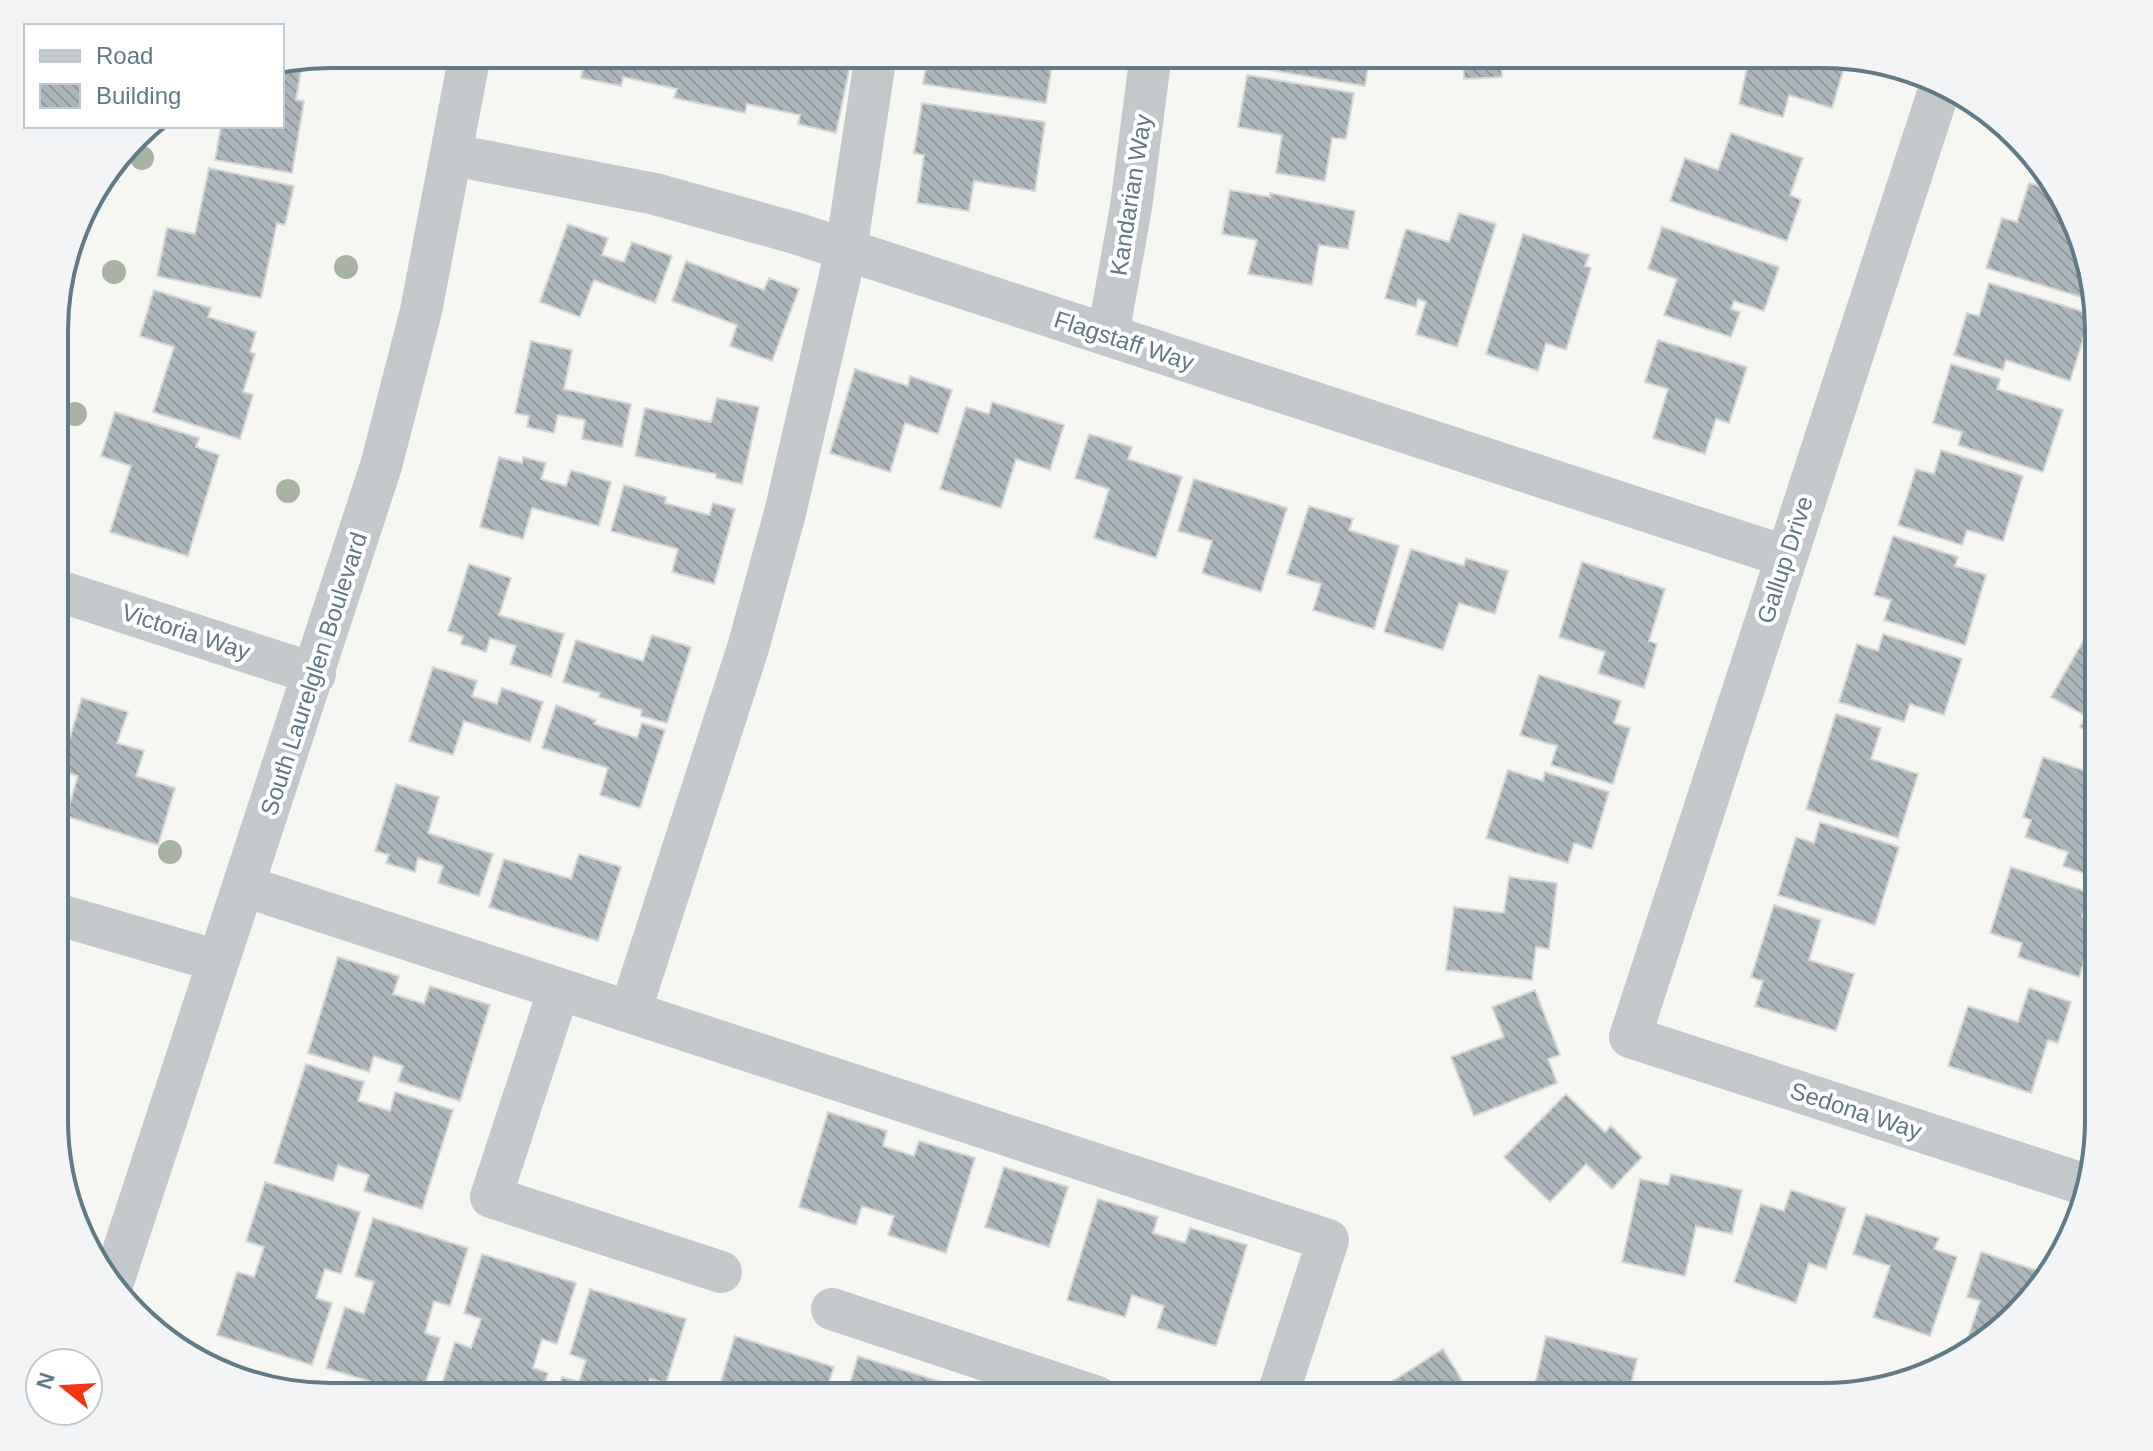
<svg xmlns="http://www.w3.org/2000/svg" width="2153" height="1451" viewBox="0 0 2153 1451" font-family="Helvetica,sans-serif">
<defs>
<pattern id="building-back-hatch" width="6" height="6" patternUnits="userSpaceOnUse" patternTransform="scale(2)"><rect width="6" height="6" fill="#adb7bb"/><path d="M-1 5l2 2M0 0l6 6M5-1l2 2" fill="none" stroke="#909a9e"/></pattern>
</defs>
<rect width="100%" height="100%" fill="#f6f6f2"/>
<path fill="url(#building-back-hatch)" stroke="#d7d7d5" stroke-width="2" d="M586,54h209l55,12 -14,67 -38,-9 2,-9 -53,-11 -2,9 -71,-15 3,-9 -54,-12 -2,9 -40,-8z
M928,54h114l11,5 -7,44 -123,-19z
M1249,54h121l-5,32 -118,-20z
M1463,54h38l1,23 -38,2z
M1732,54h90l25,4 -15,50 -43,-13 -6,22 -44,-13 10,-45z
M289,62l13,2 -6,36 8,1 -12,72 -77,-13 6,-34h61v-62z
M1247,75l107,18 -8,46 -14,-1 -7,43 -49,-8 6,-38 -44,-8z
M922,103l123,19 -10,69 -61,-10 -5,30 -52,-8 7,-48 -10,-2z
M1731,133l72,25 -13,37 11,5 -14,41 -117,-40 15,-43 33,12z
M209,168l85,18 -9,39 -8,-2 -16,75 -104,-22 10,-48 28,6z
M2029,183l33,10 27,89 -5,16 -98,-30 16,-50 15,4z
M1230,190l40,7v-4l85,18 -7,38 -29,-4 -7,40 -64,-11 9,-34 -35,-6z
M1459,213l37,11 -39,123 -41,-13 10,-32 -8,-3 -2,8 -31,-9 21,-69 43,13z
M568,224l40,14 -6,17 22,7 8,-20 40,14 -17,47 -61,-23 -14,37 -40,-15z
M1662,227l117,40 -15,44 -30,-10 -3,8 9,3 -9,25 -67,-22 13,-36 -29,-10z
M1523,234l66,21 -4,11 6,2 -25,82 -20,-7 -8,28 -52,-17z
M686,261l78,29 5,-12 30,11 -27,72 -42,-15 7,-21 -65,-24z
M1989,283l102,31 -21,67 -64,-21 -3,10 -49,-15 13,-42 12,3z
M154,290l57,18 -3,9 48,15 -6,20 5,2 -12,38 10,3 -13,44 -87,-27 21,-65 -34,-11z
M1658,340l89,27 -18,56 -13,-4 -11,35 -52,-16 15,-49 -23,-7z
M531,341l41,9 -8,39 67,15 -9,43 -40,-8 3,-19 -27,-5 -4,18 -27,-6 2,-11 -14,-3z
M1951,364l49,15 -3,10 66,21 -20,62 -85,-27 4,-13 -29,-9z
M855,369l53,17 2,-10 42,14 -14,44 -33,-11 -15,49 -60,-19z
M717,398l42,9 -17,77 -26,-6v-4l-81,-18 10,-48 66,14z
M992,402l72,23 -14,45 -34,-11 -15,49 -61,-19 26,-82 23,7z
M115,412l84,26 -3,9 23,8 -31,101 -78,-24 21,-66 -30,-10z
M1089,434l43,13 -4,12 54,18 -26,81 -62,-20 15,-49 -34,-11z
M1941,450l82,26 -20,65 -36,-11 -5,15 -64,-20 18,-56 18,5z
M499,457l23,6 1,-6 23,6 -5,16 25,7 5,-16 40,12 -12,44 -67,-18 -9,31 -43,-12z
M1194,479l93,29 -26,84 -59,-19 10,-32 -34,-10z
M624,485l42,12 -1,6 44,12 4,-12 22,6 -21,75 -42,-12 6,-23 -67,-18z
M1309,506l44,13 -4,11 50,16 -25,83 -61,-19 8,-26 -34,-10z
M1893,536l65,21 -3,9 31,9 -21,70 -81,-25 7,-20 -17,-5z
M1411,549l53,17 2,-8 42,13 -13,43 -36,-11 -16,47 -59,-18z
M1582,562l83,27 -16,52 8,3 -13,44 -46,-15 7,-21 -46,-15z
M469,564l42,14 -12,37 65,19 -13,43 -41,-13 6,-18 -26,-8 -4,14 -25,-8 2,-8 -15,-5z
M1883,634l79,25 -18,56 -34,-11 -6,18 -65,-20 18,-58 21,7z
M652,635l39,12 -24,76 -26,-7 1,-6 -43,-13 1,-4 -37,-11 13,-42 67,21z
M2086,636l12,7v95l-18,-11 6,-11 -35,-19z
M433,667l44,14 -5,15 25,8 5,-16 41,14 -13,40 -66,-21 -11,34 -44,-14z
M1539,675l82,26 -7,22 16,5 -17,56 -62,-19 6,-19 -37,-11z
M82,698l46,14 -11,31 27,8 -8,25 39,12 -17,57 -92,-29 12,-40 -18,-6z
M556,705l40,15 -2,4 43,14 5,-15 23,7 -25,78 -40,-13 8,-27 -66,-20z
M1836,714l45,14 -10,31 47,15 -20,64 -92,-29z
M2043,757l55,18v103l-35,-12 5,-14 -43,-15 6,-17 -8,-3z
M1508,770l35,11 2,-9 64,20 -17,57 -18,-6 -6,20 -82,-25z
M396,784l43,13 -11,36 65,21 -14,42 -41,-13 5,-17 -25,-8 -3,14 -29,-9 3,-8 -14,-4z
M1820,822l79,25 -24,78 -97,-30 18,-58 18,6z
M579,854l42,13 -23,74 -109,-34 15,-48 67,20z
M2011,867l79,26 -8,24 15,5 -18,55 -61,-20 4,-14 -32,-10z
M1509,877l48,6 -8,66 -13,-2 -4,33 -86,-10 8,-63 50,6z
M1774,905l47,15 -12,40 45,14 -18,57 -81,-25 8,-25 -12,-4z
M338,957l61,19 -6,18 31,10 6,-18 60,19 -30,96 -62,-20 5,-15 -29,-10 -5,16 -61,-19z
M2029,988l42,14 -13,41 -10,-3 -17,53 -83,-27 20,-60 50,16z
M1535,990l25,65 -12,4 9,24 -83,33 -23,-59 53,-20 -12,-30z
M306,1064l58,18 -6,19 32,10 5,-19 58,18 -31,99 -58,-18 5,-16 -31,-10 -5,16 -59,-18z
M1566,1094l39,38 6,-6 31,31 -30,32 -26,-25 -36,38 -46,-45z
M828,1112l59,19 -4,15 31,10 5,-15 56,17 -29,95 -58,-18 6,-19 -32,-10 -6,19 -57,-18z
M1004,1167l64,20 -19,60 -64,-20z
M1671,1174l71,16 -10,44 -36,-8 -11,50 -63,-14 18,-83 28,6z
M265,1182l95,30 -19,62 -16,-5 -9,29 16,5 -20,62 -95,-30 20,-63 17,5 10,-30 -18,-6z
M1791,1190l55,18 -20,61 -17,-6 -13,40 -62,-21 27,-78 23,7z
M1098,1199l60,18 -5,16 32,10 5,-15 57,17 -31,101 -59,-18 7,-22 -32,-11 -7,22 -58,-17z
M1866,1214l73,24 -5,11 23,8 -27,79 -57,-19 17,-51 -37,-12z
M373,1218l95,30 -18,58 -16,-5 -9,32 15,5 -19,59 -95,-29 19,-61 19,7 10,-32 -19,-6z
M1981,1252l57,19 -6,18 4,1 -70,64 -3,-1 17,-52 -13,-4z
M482,1254l94,29 -19,61 -15,-5 -9,29 15,5 -8,24h-102l17,-55 16,6 10,-29 -17,-6z
M590,1289l96,30 -20,64 -16,-4 -6,18h-88l6,-20 17,5 7,-22 -16,-6z
M735,1336l99,31 -10,30h-108z
M1546,1336l91,23 -9,38h-104l4,-13 7,1z
M1443,1349l29,48h-104z
M858,1356l99,31 -3,10h-108z"/>
<g fill="none" stroke-linecap="round" stroke-linejoin="round">
<path stroke="#c3c8cb" stroke-width="42" d="M1941,84l-311,953 453,147
M453,155l202,39 140,39 992,324
M1108,335l23,-128 20,-153
M56,590l259,84
M244,886l1084,354 -51,157
M56,914l162,47
M559,989l-68,208 230,75
M630,1012l118,-364 37,-135 61,-263 30,-196
M113,1282l268,-816 40,-155 49,-257
M832,1309l265,88"/>
</g>
<g fill="#a8b3a3">
<circle cx="142" cy="158" r="12"/>
<circle cx="346" cy="267" r="12"/>
<circle cx="114" cy="272" r="12"/>
<circle cx="75" cy="414" r="12"/>
<circle cx="288" cy="491" r="12"/>
<circle cx="170" cy="852" r="12"/>
</g>
<g text-anchor="middle" stroke-width="8" stroke-linejoin="round" paint-order="stroke">
<g font-size="24" fill="#627986" stroke="#fff">
<text transform="translate(1131 195) rotate(-81)" y="8">Kandarian Way</text>
<text transform="translate(1124 341) rotate(18)" y="8">Flagstaff Way</text>
<text transform="translate(1785 560) rotate(-72)" y="8">Gallup Drive</text>
<text transform="translate(186 632) rotate(18)" y="8">Victoria Way</text>
<text transform="translate(314 674) rotate(-72)" y="8">South Laurelglen Boulevard</text>
<text transform="translate(1856 1111) rotate(18)" y="8">Sedona Way</text>
</g>
</g>
<path d="M0 0H2153V1451H0ZM331 68H1822A263 263 0 0 1 2085 331V1120A263 263 0 0 1 1822 1383H331A263 263 0 0 1 68 1120V331A263 263 0 0 1 331 68Z" fill="#f2f4f5" fill-rule="evenodd"/>
<path fill="none" stroke="#627986" stroke-width="4" d="M331 68H1822A263 263 0 0 1 2085 331V1120A263 263 0 0 1 1822 1383H331A263 263 0 0 1 68 1120V331A263 263 0 0 1 331 68Z"/>
<rect x="24" y="24" width="260" height="104" fill="#ffffff" stroke="#c0c9cf" stroke-width="2"/>
<rect x="40" y="50" width="40" height="12" fill="#c3c8cb" stroke="#c0c9cf" stroke-width="2"/>
<text x="96" y="64" font-size="24" fill="#627986">Road</text>
<rect x="40" y="84" width="40" height="24" fill="url(#building-back-hatch)" stroke="#c0c9cf" stroke-width="2"/>
<text x="96" y="104" font-size="24" fill="#627986">Building</text>
<g transform="translate(64 1387) rotate(288)"><circle r="38" fill="#ffffff" stroke="#c0c9cf" stroke-width="2"/>
<path d="M0-6L14 30L0 20L-14 30Z" fill="#f33415"/>
<text y="-12" font-size="22" font-weight="bold" text-anchor="middle" fill="#627986">N</text>
</g>
</svg>
